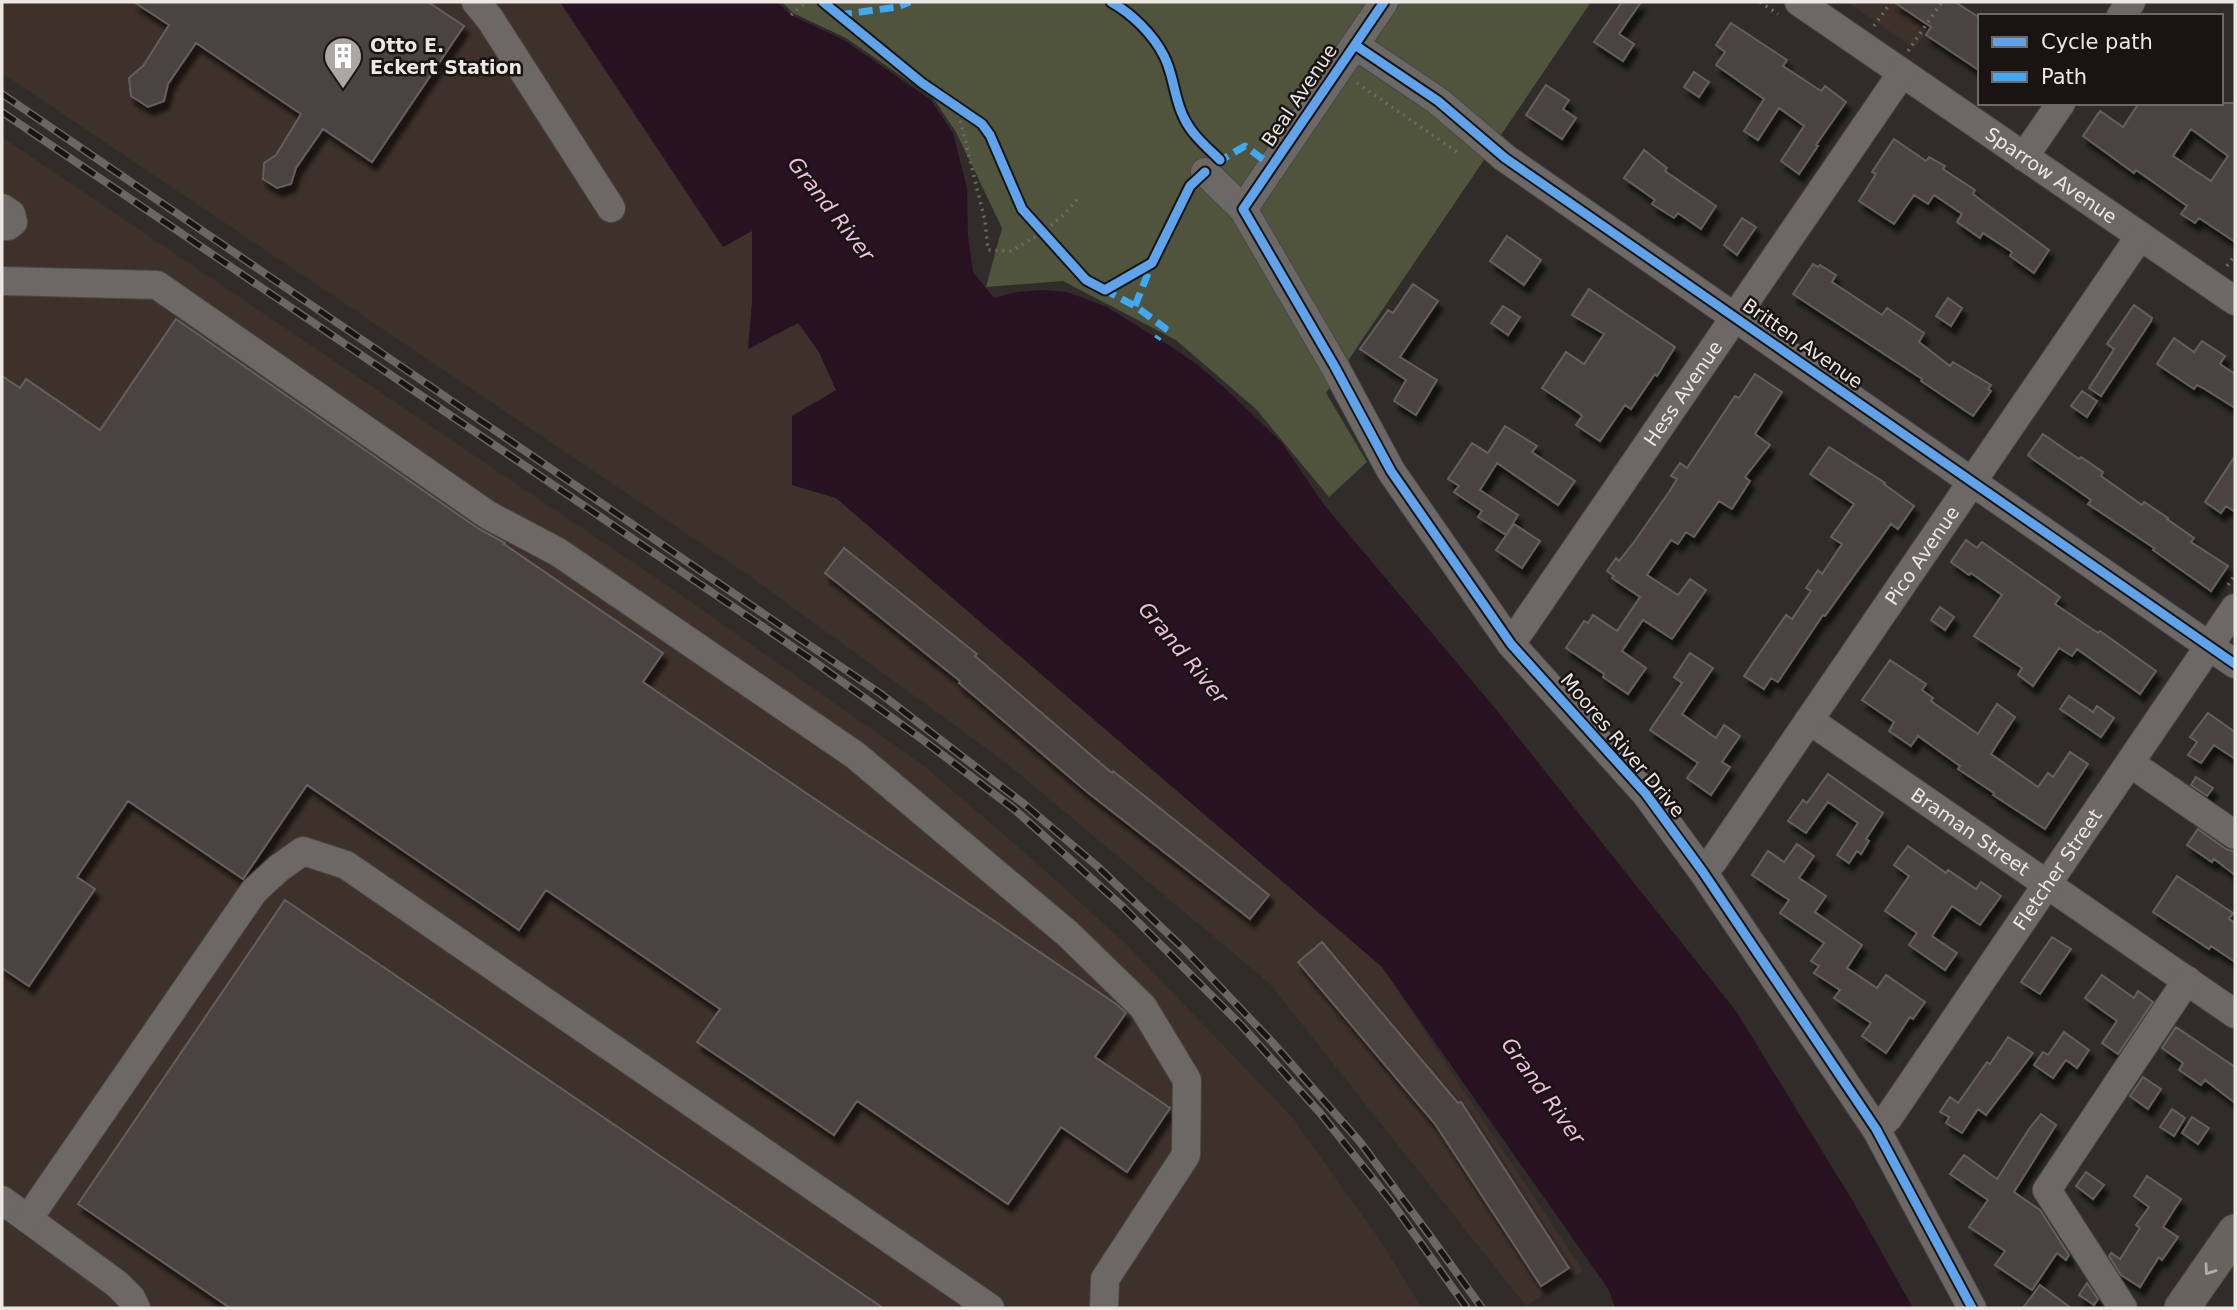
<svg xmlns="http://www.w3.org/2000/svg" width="2237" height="1310" viewBox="0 0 2237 1310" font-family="'DejaVu Sans',sans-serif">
<defs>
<filter id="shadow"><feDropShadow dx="4.5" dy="8" stdDeviation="2" flood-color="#0009"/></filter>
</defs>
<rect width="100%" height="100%" fill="#302c2a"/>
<path fill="#3e302a" d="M2,2h558l163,245 29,-17v72l-3,47 49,-26 21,29 17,38 -44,95 44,13 546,469 201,304 -57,35 -257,-323 -264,-221 -257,-187 -746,-502z
M1847,2h100l-32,47z
M2,137l672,453 250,176 107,92 94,85 167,174 90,126 40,65h-1420z"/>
<path fill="#50543c" d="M782,2h809l-265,391 41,69 -38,35 -73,-88 -80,-69 -113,-59 -77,6 16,-59 -46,-96 -23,-34 -87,-60 -53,-25z"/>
<path fill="#281221" d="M560,2h217l14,13 53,25 87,60 22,33 14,55 1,48 5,36 21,26 23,-6 25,-2 25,2 38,14 65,40 28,19 30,26 54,52 43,63 169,201 242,304 118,192 59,105h-298l-6,-18 -227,-323 -546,-469 -44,-13v-69l44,-26 -17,-38 -21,-29 -50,26 4,-47v-71l-29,16z"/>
<path fill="#4b4343" stroke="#635f5e" stroke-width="2" fill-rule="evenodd" filter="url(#shadow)" d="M134,2h294l36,24 -92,136 -49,-33 -27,39 -5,16 -14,4 -14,-9 1,-16 12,-8 25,-41 -105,-71 -28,41 -4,17 -16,6 -17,-11 -2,-18 14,-12 26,-41z
M1622,2h19l-22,32 15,10 -11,17 -29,-19z
M1894,2h61l25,16v53l-54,-36 5,-8z
M1731,23l56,37 -4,6 38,25 4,-5 21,16 -30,43 2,1 -19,28 -18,-13 23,-35 -25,-18 -21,32 -14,-9 20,-32 -48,-34 9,-13 -9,-7z
M1694,72l15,10 -10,15 -15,-10z
M1546,85l23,15 -6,9 13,9 -14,21 -36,-24z
M2139,103h96v139l-36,-24 -4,5 -14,-9 6,-8 -51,-36 -2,3 -51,-37 17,-25 23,16zM2191,129l37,27 -17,25 -38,-25z
M1894,139l32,22 3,-4 16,9 -2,3 32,21 -2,4 9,7 67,49 -15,23 -24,-17 2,-4 -29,-19 -3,5 -23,-16 5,-8 -28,-19 -6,9 -14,-9 -20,29 -35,-23 17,-27 -4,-2z
M1644,150l23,18 -2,3 51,35 -15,23 -23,-16 -4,5 -22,-14 3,-4 -31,-22z
M1742,218l14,9 -19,28 -13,-10z
M1507,236l34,24 -17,25 -34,-24z
M1813,264l5,3 2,-2 16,10 -4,7 50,33 5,-7 37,25 -5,9 31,24 3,-4 38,23 -3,4 3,2 -18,25 -52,-35 1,-2 -129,-85z
M1413,284l25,17 -38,56 37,23 -21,35 -22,-14 12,-21 -46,-31 28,-39 5,3z
M1589,289l86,58 -18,29 -2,-2 -24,35 -6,-4 -25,36 -24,-16 6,-9 -3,-3 -37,-25 24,-36 18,12 20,-30 -32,-19z
M1948,298l14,10 -11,18 -15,-10z
M2134,305l18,13 -1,3 -50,75 -12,-8 25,-39 -7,-5z
M1503,306l17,11 -12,18 -17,-12z
M176,319l303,210 26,14 -1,1 159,109 -20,29 473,322 10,9 -31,44 75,51 -43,64 -66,-45 -53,77 -151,-103 -23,34 -137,-93 23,-33 -174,-119 -27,40 -212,-145 -64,94 -115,-78 -51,76 18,12 -66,97 -27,-18v-592l18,12 6,-9 74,51z
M2174,338l20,14 8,-11 23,15 -5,8 15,10v34l-32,-20 -6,-3 -3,4 -37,-25z
M1755,374l27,18 -27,42 15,11 -25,32 5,4 -18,28 -13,-8 -25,36 -8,-5 -8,12 -7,-4 -24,35 31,20 12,-16 16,11 -34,49 -29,-19 -21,31 24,17 -18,26 -25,-17 1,-3 -38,-26 18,-27 4,2 5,-8 24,16 23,-34 -28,-19 2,-2 -7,-5 9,-13 3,3 15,-19 35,-50 8,-13 -6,-3 9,-13 7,5 48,-72 4,2z
M2082,391l15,10 -10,16 -16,-11z
M1505,426l32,20 -5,6 43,29 -17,24 -61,-42 -17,27 38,25 -12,20 -28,-18 4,-6 -28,-19 5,-6 -11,-7 24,-36 16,10z
M2043,434l36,25 2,-2 22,15 -2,4 41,29 2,-3 24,16 -1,1 27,19 -3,4 37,24 -17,25 -58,-41 1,-2 -66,-44 3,-4 -57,-40 -6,-5z
M1829,447l56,36 -1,1 30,22 -16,23 -7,-5 -66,92 -2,-1 -45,67 -7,-4 -7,11 -20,-13 42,-61 6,4 19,-28 -5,-3 12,-18 4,4 20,-30 -11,-7 23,-33 -44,-30z
M2235,456v56l-9,-6 -5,7 -16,-11z
M1514,524l26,17 -18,27 -26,-18z
M1966,540l11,8 5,-6 78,55 -5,7 43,29 2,-2 56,40 -16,23 -63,-45 -5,7 -13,-8 -26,38 -15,-11 4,-7 -48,-32 28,-41 -31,-22 -2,2 -18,-13z
M844,548l133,106 -2,2 137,117 1,-2 156,124 -19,24 -163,-127 -128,-109 1,-2 -135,-108z
M1940,607l14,10 -9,13 -14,-10z
M1690,653l23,15 -31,46 34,24 8,-13 16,11 -18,26 8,5 -19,28 -24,-17 11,-15 -48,-33 32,-47 -8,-6z
M1890,660l36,24 -4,6 11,8 -2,3 47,33 19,-30 18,13 -24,37 47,33 10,-14 5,4 17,-25 18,12 -43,65 -52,-34 1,-2 -36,-24 2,-3 -42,-30 -7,10 -22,-15 5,-9 -32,-22z
M2069,696l24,16 4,-6 17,12 -13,19 -41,-28z
M2208,713l27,19v27l-21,-14 -13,18 -13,-8 9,-13 -7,-5z
M1828,774l55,39 -17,26 3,2 -8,13 -4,-3 -8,12 -12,-8 21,-32 -30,-21 -22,31 -18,-12 15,-21 4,3z
M2196,777l17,11 -6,8 -16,-11z
M2198,829l28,20 9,3v23l-21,-16 -2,3 -25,-17z
M1797,844l17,12 -15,22 27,18 -11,16 47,33 -15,23 30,20 9,-13 39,27 -12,17 -3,-2 -24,36 -24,-17 9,-13 -37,-25 6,-8 -26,-17 5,-7 -8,-5 13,-18 -44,-30 9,-13 -37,-25 16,-24 16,11z
M1908,846l38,27 2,-3 28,19 5,-7 20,14 -21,29 -28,-19 -20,30 25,17 -12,17 -36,-25 8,-12 -32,-22 24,-35 -15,-11z
M2177,876l56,37 -4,6 6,4v39l-24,-16 -2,3 -56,-37z
M285,900l598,408h-653l-152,-104z
M2052,937l19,12 -31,45 -19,-12z
M1322,942l136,161 3,-1 108,166 -28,18 -106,-162 -137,-162z
M2102,975l32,23 4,-7 15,11 -35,52 -16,-11 15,-22 -32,-23z
M2176,1027l59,40v36l-30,-23 -4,5 -22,-15 4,-7 -21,-15z
M2064,1032l25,18 -12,18 -11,-8 -13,18 -19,-13 9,-13 5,3z
M2008,1037l25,16 -47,62 -8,-6 -16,24 -16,-10 3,-6 -9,-5 10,-15 8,6 29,-41 3,2z
M2143,1077l18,12 -13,20 -18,-13z
M2172,1109l13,9 -11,18 -14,-9z
M2041,1114l15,11 -42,67 26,18 29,45 -3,5 -9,-7 -25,37 -37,-25 10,-14 -36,-24 19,-27 -38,-26 14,-19 33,24 32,-50z
M2192,1117l17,11 -11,16 -16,-11z
M2086,1172l18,13 -11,14 -17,-13z
M2147,1176l34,23 -18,28 15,10 -16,23 -3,-3 -19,30 -19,-12 -12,-19 2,-3 9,6 20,-31 -4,-3 13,-18 -15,-11z
M2087,1283l11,16 -4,6 -15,-10z
M2040,1285l31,23h-48z"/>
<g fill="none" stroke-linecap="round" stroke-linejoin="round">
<defs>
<g id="minor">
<path d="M476,2l14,17 121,189"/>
<path id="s1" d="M1799,2l436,299"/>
<path d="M2121,16l10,-14"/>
<path d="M1355,45l83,56 67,57 730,506"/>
<path d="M2024,157l37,-54"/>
<path d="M1205,172l38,37 92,158 56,104 120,173 135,150 57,78 173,257 96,179"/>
<path d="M2,208l9,6 2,8 -5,4h-6"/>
<path d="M1243,209l141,-207"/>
<path d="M2,281l155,4 331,230 70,37 297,203 213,179 75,73 44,73 -1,75 -81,124 -1,29"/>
<path id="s2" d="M1511,644l391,-571"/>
<path id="s3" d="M1809,720l426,294"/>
<path d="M2130,763l105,72"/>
<path id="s4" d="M1703,872l10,-11 427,-625"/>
<path id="s5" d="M1876,1129l12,-11 347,-510"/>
<path d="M2,1200l115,84 14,14 5,10"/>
<path d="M28,1219l226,-328 25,-23 24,-17 43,14 644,443"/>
<path d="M2123,1308l-76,-118 140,-210"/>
</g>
<path id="major" d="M2182,1308l53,-76"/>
</defs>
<use href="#minor" stroke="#4b4746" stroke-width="30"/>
<use href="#major" stroke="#4b4746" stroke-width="37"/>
<path stroke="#6c6866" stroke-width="3.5" stroke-dasharray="2 5" stroke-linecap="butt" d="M1760,2l18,12
M791,15l16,-13
M1874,26l17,-24
M1908,51l34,-49
M1357,83l103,71
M957,107l28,114 3,29 23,1 31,-18 23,-19 14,-17
M2227,266l8,-11
M2228,585l7,-10"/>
<use href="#minor" stroke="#6b6866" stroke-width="28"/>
<use href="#major" stroke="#69635d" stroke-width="35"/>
<defs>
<path id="rail" d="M2,94l879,600 143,110 73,62 88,84 88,93 87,99 70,94 52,72
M2,112l810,548 111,80 91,69 108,97 119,119 80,89 69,86 77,108"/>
</defs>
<use href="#rail" stroke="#696665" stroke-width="8"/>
<use href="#rail" stroke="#181412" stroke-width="5" stroke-dasharray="16" stroke-linecap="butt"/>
<path stroke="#3fa9f5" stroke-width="7" stroke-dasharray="14 7" stroke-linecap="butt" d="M838,15l59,-8 13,-5
M1216,163l29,-17 27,20
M1103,289l32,17 30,22 -8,11
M1135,306l17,-43"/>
<defs>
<path id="cycleway" d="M823,2l99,81 60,41 8,11 32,74 64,71 19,10 47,-27 38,-77 15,-14
M1111,2c20,11 42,32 53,54 10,19 10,43 20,62 8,17 23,29 36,42
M1384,2l-141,207 92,158 56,104 120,173 135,150 57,78 173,257 96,179
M1355,45l83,56 67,57 730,506"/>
</defs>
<use href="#cycleway" stroke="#181412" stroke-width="13"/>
<use href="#cycleway" stroke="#60a3ed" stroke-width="9"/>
</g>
<defs><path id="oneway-chevron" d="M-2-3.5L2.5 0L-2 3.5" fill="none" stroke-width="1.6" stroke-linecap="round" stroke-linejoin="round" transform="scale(1.75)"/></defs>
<use stroke="#b2aca8" href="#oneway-chevron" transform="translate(2209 1270) rotate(125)"/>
<defs>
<symbol id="building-pin" viewBox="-11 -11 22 30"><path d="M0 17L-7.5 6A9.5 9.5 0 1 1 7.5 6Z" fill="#aca6a4" stroke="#181412"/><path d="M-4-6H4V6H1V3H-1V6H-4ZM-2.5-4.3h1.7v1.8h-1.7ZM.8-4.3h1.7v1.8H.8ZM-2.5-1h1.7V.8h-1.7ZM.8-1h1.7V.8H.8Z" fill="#fff"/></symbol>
</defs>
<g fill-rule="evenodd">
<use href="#building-pin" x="321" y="34" width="44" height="60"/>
</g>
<g text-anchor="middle" stroke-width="5" stroke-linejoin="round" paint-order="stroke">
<g font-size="19" font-weight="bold" fill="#eee8e5" stroke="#181412" text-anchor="start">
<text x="370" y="52">Otto E.<tspan x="370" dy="22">Eckert Station</tspan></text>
</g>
<g font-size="19" fill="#eee8e5" stroke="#181412">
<text transform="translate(1299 95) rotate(-56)" y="7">Beal Avenue</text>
<text dy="7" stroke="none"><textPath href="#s1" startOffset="306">Sparrow Avenue</textPath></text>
<text transform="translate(1803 343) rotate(35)" y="7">Britten Avenue</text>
<text dy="7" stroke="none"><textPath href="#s2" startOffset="304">Hess Avenue</textPath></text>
<text dy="7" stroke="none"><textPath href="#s4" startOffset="385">Pico Avenue</textPath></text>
<text transform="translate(1623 745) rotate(50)" y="7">Moores River Drive</text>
<text dy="7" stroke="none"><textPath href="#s3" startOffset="196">Braman Street</textPath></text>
<text dy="7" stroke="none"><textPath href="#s5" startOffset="317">Fletcher Street</textPath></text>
</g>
<g font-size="21" font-style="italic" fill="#f2bce1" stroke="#181412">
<text transform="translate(831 209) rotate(52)" y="7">Grand River</text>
<text transform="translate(1183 653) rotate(50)" y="7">Grand River</text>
<text transform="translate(1543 1091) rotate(54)" y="7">Grand River</text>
</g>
</g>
<rect width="2237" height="1310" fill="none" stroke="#eee8e5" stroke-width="7"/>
<rect x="1978" y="14" width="245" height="91" fill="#181412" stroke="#6e6966" stroke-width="2"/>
<rect x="1992" y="37" width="35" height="10" fill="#60a3ed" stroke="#6e6966" stroke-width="2"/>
<text x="2041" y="49" font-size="21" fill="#eee8e5">Cycle path</text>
<rect x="1992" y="72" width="35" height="10" fill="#3fa9f5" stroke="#6e6966" stroke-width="2"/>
<text x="2041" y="84" font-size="21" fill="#eee8e5">Path</text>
</svg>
